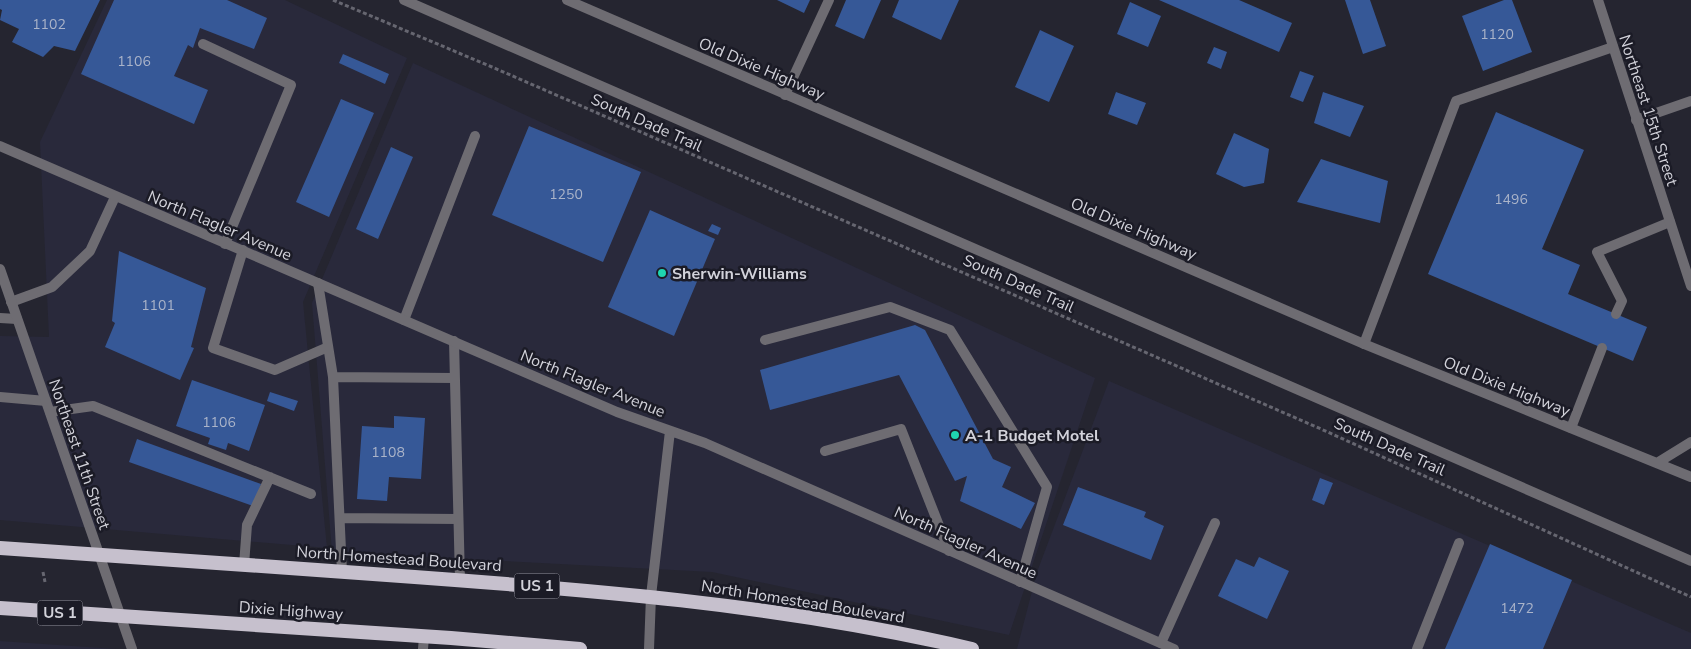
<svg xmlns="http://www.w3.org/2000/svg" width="1691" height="649" viewBox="0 0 1691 649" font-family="'Nunito Sans',sans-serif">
<rect width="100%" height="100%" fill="#252530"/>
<path fill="#29293b" d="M107,0h178l122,58 -104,244 24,246 -327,-28v-184l49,1 -9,-195z
M413,63l682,315 -86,257 -297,-63 -380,-20 -20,-249z
M1109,381l582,252v16h-674l20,-77z
M0,641l116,8h-116z"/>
<path fill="#365897" d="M0,0h100l-25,51 -21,-5 -11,11 -31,-15 7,-13 -19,-9 2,-10 -2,-1z
M114,0h113l40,18 -13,31 -54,-21 -7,20 -5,-3 -14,31 34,14 -14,34 -113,-50z
M777,0h33l-6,13z
M846,0h35l-17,39 -29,-13z
M899,0h60l-18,40 -49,-23z
M1159,0h80l53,23 -13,29z
M1345,0h25l16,46 -23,8z
M1504,0h8l20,52 -49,19 -21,-55z
M1130,2l31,14 -13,31 -31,-13z
M1040,30l34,16 -25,56 -34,-15z
M1214,47l13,5 -6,17 -14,-6z
M343,54l46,20 -4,10 -46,-21z
M1300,71l14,5 -11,26 -13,-5z
M1116,92l30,11 -9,22 -29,-11z
M1323,92l41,14 -14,31 -36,-14z
M341,99l33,14 -45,104 -33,-15z
M1496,112l88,38 -42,99 38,16 -12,29 79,33 -14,34 -205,-87z
M529,126l112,46 -38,90 -111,-47z
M1234,133l35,16 -5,34 -20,4 -28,-13z
M391,147l22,10 -35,82 -22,-10z
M1321,159l67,22 -8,42 -83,-21z
M650,210l65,29 -41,97 -66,-29z
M712,224l9,4 -3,7 -10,-4z
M119,251l87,37 -15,59 3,1 -14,32 -75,-33 10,-24 -3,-2z
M915,325l10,5 68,129 18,8 -9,20 33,16 -14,26 -61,-28 7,-25 -12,5 -56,-106 -129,35 -10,-40z
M192,380l73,25 -16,46 -21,-8 -2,7 -18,-6 2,-6 -34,-12z
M270,392l28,9 -4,10 -27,-10z
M394,416l31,2 -4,61 -32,-2 -2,24 -30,-2 5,-73 32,2z
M137,439l124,45 -8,22 -124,-44z
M1320,478l13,5 -9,22 -12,-5z
M1078,487l68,25 -2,5 20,9 -13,34 -88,-35z
M1490,544l82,36 -29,69h-98z
M1259,557l30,14 -22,48 -49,-23 18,-37 18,8z"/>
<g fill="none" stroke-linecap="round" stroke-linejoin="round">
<path stroke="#666670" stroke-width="3" stroke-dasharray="4 2.5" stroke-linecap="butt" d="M333,0l159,67 829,362 370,168
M43,572l2,10"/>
<path stroke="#6e6c72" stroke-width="10" d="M404,0l1287,561
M203,44l88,41 -66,159
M785,95l44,-95
M1636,120l55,-19
M243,250l-30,98 62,22 53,-23
M318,283l15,94 121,1
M11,302l41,-15 38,-36 25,-54
M1616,314l6,-13 -25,-49 73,-30
M0,318l17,1
M404,320l71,-184
M765,340l125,-33 60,23 97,157 -27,95
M454,341l6,239
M1364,344l92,-243 157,-54
M333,377l9,195
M0,397l46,4
M50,412l43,-6 218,88
M1571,428l31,-80
M825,451l76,-22 48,122
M340,518l118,1
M244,565l3,-40 23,-48
M1161,643l54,-120
M423,649l1,-12
M1417,649l42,-106"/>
<path stroke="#6e6c72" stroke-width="10" d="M567,0l797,344 327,133
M1598,0l93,286
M0,146l617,266 88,31 469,206
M0,269l132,380
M1657,463l34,-21
M649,649l2,-53 19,-165"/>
<path stroke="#c6c0cd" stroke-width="14" d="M0,548c129,8 258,18 387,27 196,14 393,29 585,74
M0,608l451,30 129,11"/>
</g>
<g fill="#1fd5b0" stroke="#1b1b26" stroke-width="2">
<circle cx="662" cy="273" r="5"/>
<circle cx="955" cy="435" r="5"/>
</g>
<g text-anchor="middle" stroke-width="5" stroke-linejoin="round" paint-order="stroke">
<g font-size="14" fill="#abb4c9">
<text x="49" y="29">1102</text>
<text x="1497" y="39">1120</text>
<text x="134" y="66">1106</text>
<text x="566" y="199">1250</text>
<text x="1511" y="204">1496</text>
<text x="158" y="310">1101</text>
<text x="219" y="427">1106</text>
<text x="388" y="457">1108</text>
<text x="1517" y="613">1472</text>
</g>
<g fill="#1b1b26" stroke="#9b9ba4" stroke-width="1">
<rect x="514.5" y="573.5" width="45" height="25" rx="4"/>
<rect x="37.5" y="600.5" width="45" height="25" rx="4"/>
</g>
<g font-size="15" font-weight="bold" fill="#d2d2da">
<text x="537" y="591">US 1</text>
<text x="60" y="618">US 1</text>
</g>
<g font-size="16" fill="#d2d2da" stroke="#1b1b26">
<text transform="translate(762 68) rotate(23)" y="6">Old Dixie Highway</text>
<text transform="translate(1649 110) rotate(72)" y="6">Northeast 15th Street</text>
<text transform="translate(647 122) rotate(24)" y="6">South Dade Trail</text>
<text transform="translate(220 225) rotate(23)" y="6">North Flagler Avenue</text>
<text transform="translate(1134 228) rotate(23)" y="6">Old Dixie Highway</text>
<text transform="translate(1019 283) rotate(24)" y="6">South Dade Trail</text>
<text transform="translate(593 383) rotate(22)" y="6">North Flagler Avenue</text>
<text transform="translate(1507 386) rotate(22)" y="6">Old Dixie Highway</text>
<text transform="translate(1390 446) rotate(24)" y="6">South Dade Trail</text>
<text transform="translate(80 454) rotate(71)" y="6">Northeast 11th Street</text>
<text transform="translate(966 542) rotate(24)" y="6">North Flagler Avenue</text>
<text transform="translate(399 558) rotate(4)" y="6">North Homestead Boulevard</text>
<text transform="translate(803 601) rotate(9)" y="6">North Homestead Boulevard</text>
<text transform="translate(291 610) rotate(4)" y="6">Dixie Highway</text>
</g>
<g font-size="16" font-weight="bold" fill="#d2d2da" stroke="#1b1b26" text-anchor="start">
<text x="672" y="279">Sherwin-Williams</text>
<text x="965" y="441">A-1 Budget Motel</text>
</g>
</g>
</svg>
